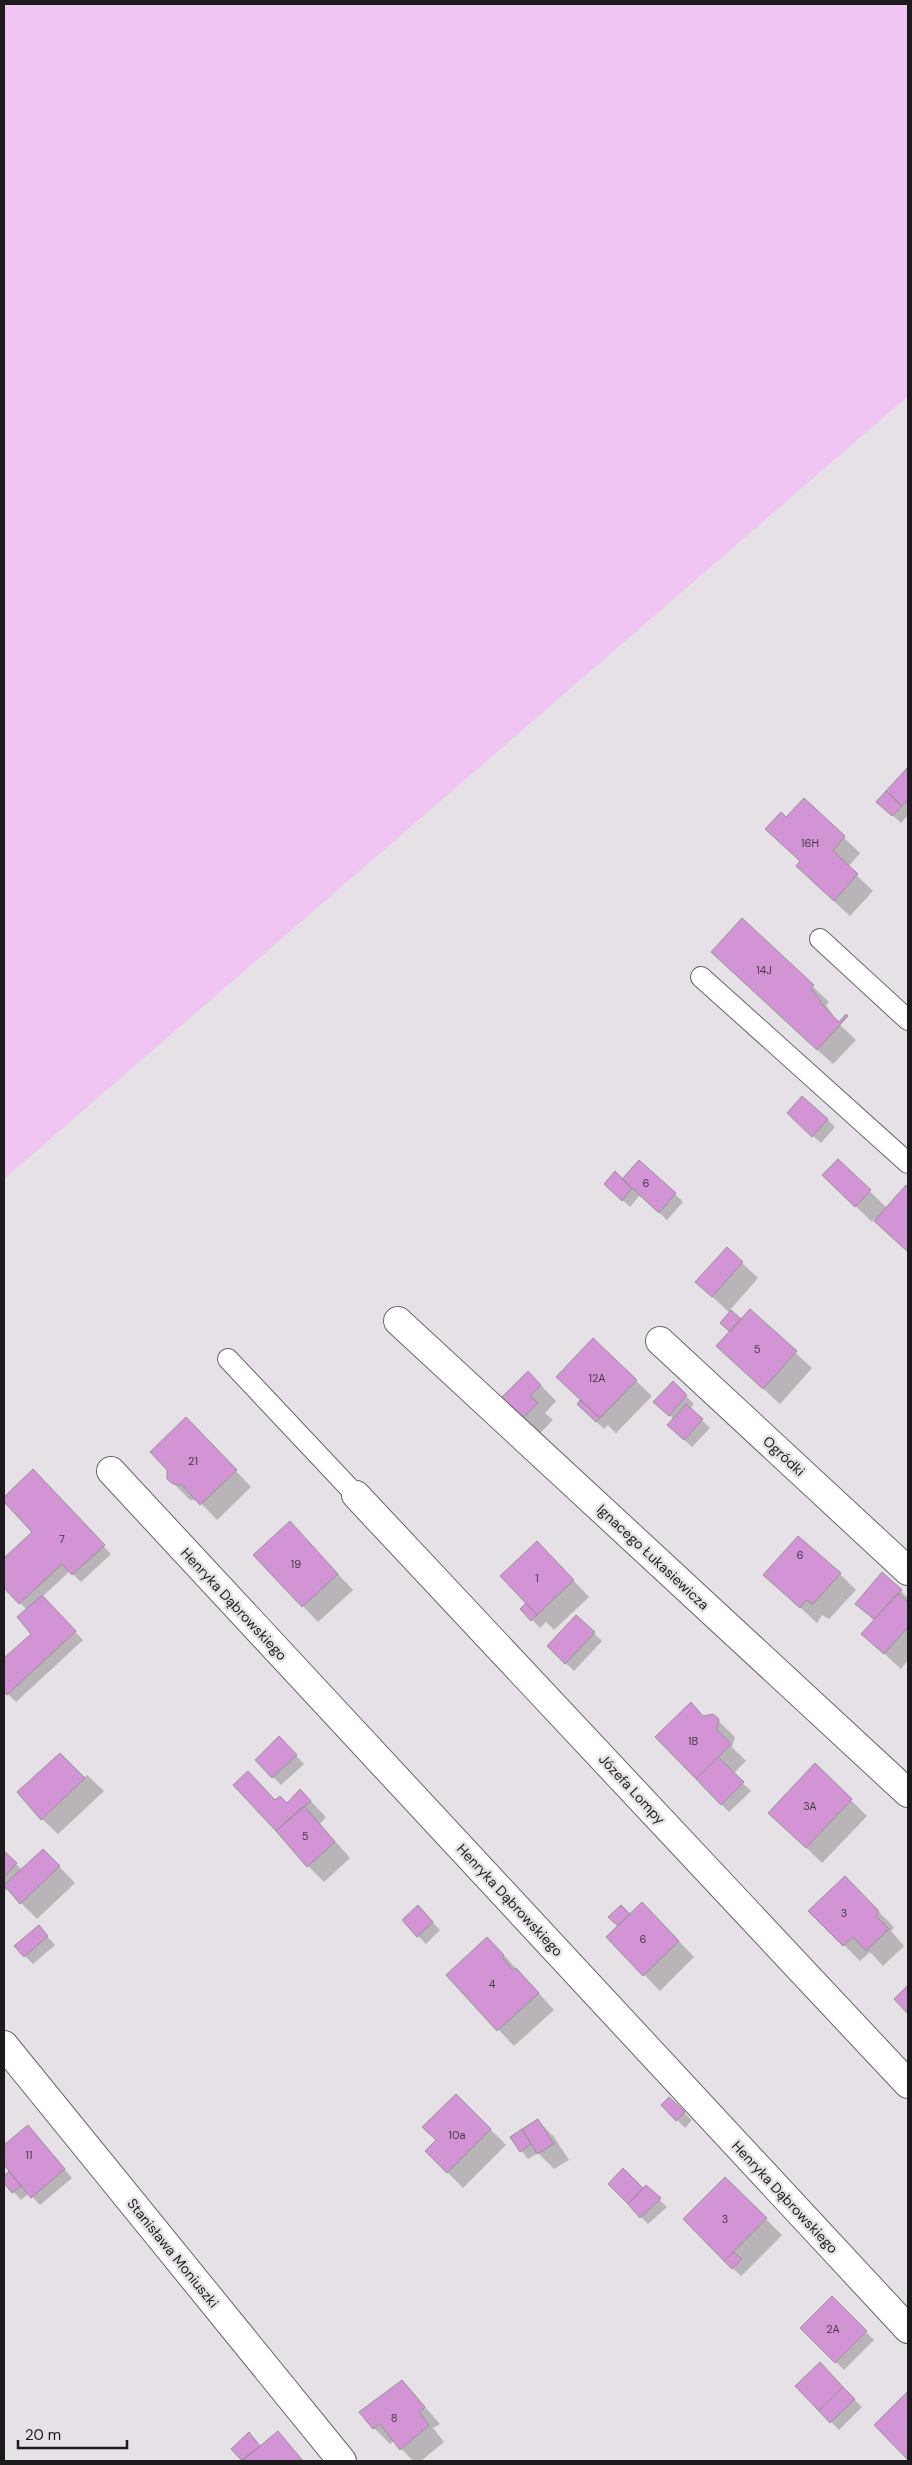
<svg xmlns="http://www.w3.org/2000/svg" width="912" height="2465" viewBox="0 0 912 2465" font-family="'DM Sans',sans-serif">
<rect width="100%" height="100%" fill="#e6e1e6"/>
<path fill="#f0c5f1" d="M4,4h904v392l-904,783z"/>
<path fill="#0003" d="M908,769v46l-7,8 -23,-21z
M804,800l56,53 -12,14 25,24 -23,25 -37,-34 -12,-20 -14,-43z
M742,920l87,82 -3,3 13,19 17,16 -23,24 -105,-96z
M827,1119l8,8 -14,16 -25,-22z
M838,1160l49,48 19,-22 2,2v64l-34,-33 -2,3 -32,-31z
M622,1180l53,14 8,8 -16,18 -27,-25 -10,12 -24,-23z
M742,1263l16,15 -28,32 11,11 9,-10 62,57 -32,36 -46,-42 -4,-49 -34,-31z
M528,1372l28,29 -11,12 8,7 -13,13 -37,-36z
M636,1381l16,15 -36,37 -8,-8 -4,4 -26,-25 4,-4z
M673,1383l21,21 -4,5 20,19 -18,19 -15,-14 -3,-14 -11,-9z
M202,1435l49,52 -34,33 -19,-20h-8l-21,-21z
M33,1471l78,83 -30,28 -11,-11 -28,26 41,43 -67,62 -12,-12v-30l29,-26 -6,-24 -23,-24v-26l30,-28 -30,-33z
M305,1539l48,51 -35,32 -15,-16z
M537,1542l52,55 -35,33 -8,-8 -6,6 -18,-19 6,-6z
M840,1574l16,16 -27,29 -7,-4 -5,8 -52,-48z
M901,1591l7,7v62l-7,9 -38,-35 11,-14 -17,-16z
M576,1616l26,25 -28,30 -25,-25z
M713,1716l22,21 -3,10 14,14 -13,13 18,17 -22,21 -33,-33 8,-61z
M279,1738l25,26 -23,21 -24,-25z
M815,1765l52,51 -45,47 -36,-35z
M87,1775l17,16 -46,43 -16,-15z
M300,1790l26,27 -6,7 30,34 -26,24 -16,-16 -33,-65 12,3z
M43,1850l32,33 -38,36 -30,-30 -3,3v-40l18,18z
M845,1878l49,49 -3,4 13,15 -21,20 -13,-14 -10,9 -50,-50z
M426,1915l14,15 -14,14 -8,-8z
M630,1915l28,4 36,38 -34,34 -52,-54z
M46,1935l9,10 -22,19 -8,-8z
M503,1954l51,56 -40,36 -67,-71z
M456,2095l50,50 -43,43 -36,-37 11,-11z
M669,2098l23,22 -7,8 -22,-23z
M538,2121l16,16 15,23 -15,9 -16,-16 -10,6 -16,-21z
M28,2127l44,51 -32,27 -11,-12 -8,7 -17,-19v-3l7,-7 -7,-8v-16z
M623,2170l20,20 3,-3 21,20 -19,17 -38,-40z
M725,2179l57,56 -41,41 -17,-16z
M832,2298l42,42 -30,30 -42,-42z
M819,2364l43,43 -23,23 -42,-44z
M402,2381l38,43 -7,4 11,14 -23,19h-8l-19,-20 -4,3 -16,-16z
M908,2393v65l-32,-33z
M277,2433l27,28h-60l5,-27 12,13z"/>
<path fill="#d294d4" stroke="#979297" d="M908,767v32l-6,7 -16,-15z
M886,791l16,15 -10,10 -16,-14z
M804,798l41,38 -12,15 25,23 -24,27 -38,-35 4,-5 -35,-32 16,-17 5,5z
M742,918l72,67 -3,3 14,20 14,14 7,-8 2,2 -31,34 -106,-98z
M802,1096l26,23 -16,18 -25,-24z
M838,1159l33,31 -16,17 -33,-32z
M639,1160l37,33 -17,20 -37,-34z
M615,1171l17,17 -10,13 -18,-17z
M906,1185l2,2v65l-34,-31z
M727,1247l16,15 -31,35 -17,-15z
M750,1309l47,42 -34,38 -47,-43z
M731,1310l10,9 -11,13 -10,-9z
M593,1338l44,42 -37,38 -44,-41z
M528,1371l13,14 -11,11 8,7 -15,15 -21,-21z
M673,1381l14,14 -18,21 -16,-14z
M580,1400l20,18 -4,4 -19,-18z
M686,1404l17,15 -19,21 -17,-15z
M186,1417l51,53 -37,35 -18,-20 -9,-1 -6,-5v-9l-17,-18z
M33,1469l72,76 -33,30 -10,-11 -43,40 -15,-16v-30l28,-26 -28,-30v-5z
M290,1521l48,53 -36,33 -49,-52z
M798,1536l43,37 -28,31 -7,-4 -6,8 -37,-33z
M537,1541l37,39 -37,35 -37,-39z
M882,1572l20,18 -28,29 -19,-15z
M898,1593l10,9v25l-24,27 -23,-20z
M42,1595l34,36 -69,64 -3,-3v-34l27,-24 -14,-17z
M526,1603l11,12 -6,6 -11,-12z
M576,1615l19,17 -30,32 -18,-18z
M691,1702l12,14 10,-2 5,4 1,2 -2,10 14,14 -35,35 -41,-42z
M279,1736l18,19 -25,23 -17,-18z
M60,1753l25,25 -44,42 -24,-28z
M718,1757l26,25 -23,23 -25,-26z
M815,1763l37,36 -46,49 -38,-35z
M248,1771l27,29 5,-4 7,7 13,-14 11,12 -35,30 -43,-46z
M302,1807h3l30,35 -28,25 -31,-36z
M43,1849l17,17 -40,38 -16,-19z
M4,1851l13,12 -13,14z
M845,1876l33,34 1,2 -3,4 13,13 -23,22 -13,-14 -10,9 -35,-35z
M642,1902l37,39 -36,35 -37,-39z
M418,1905l15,17 -16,15 -15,-17z
M621,1905l9,9 -12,12 -10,-9z
M39,1925l9,11 -24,21 -10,-11z
M487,1937l17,18 -2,2 11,13 3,-2 23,25 -42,38 -51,-56z
M908,1985v29l-14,-15z
M456,2094l35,35 -44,44 -22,-22 11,-11 -14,-13z
M669,2097l16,15 -9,9 -15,-16z
M538,2119l16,25 -17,10 -15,-25z
M28,2125l37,44 -34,29 -27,-33v-20z
M522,2129l9,15 -11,8 -10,-15z
M623,2168l20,20 -15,16 -20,-20z
M9,2171l12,15 -9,7 -8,-10v-7z
M725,2177l42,41 -43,43 -41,-42z
M646,2185l15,13 -21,20 -12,-14z
M733,2252l9,7 -10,10 -8,-8z
M832,2296l35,35 -32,32 -35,-35z
M820,2362l23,25 -24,24 -24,-25z
M402,2380l23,27 -6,5 10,13 -29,25 -20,-26 -7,5 -14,-17z
M843,2387l12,12 -25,24 -11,-12z
M908,2391v69l-34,-35z
M278,2431l25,30h-62l19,-15z
M249,2432l11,14 -18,15 -11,-12z"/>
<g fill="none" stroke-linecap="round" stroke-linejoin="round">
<defs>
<path id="service" d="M820,939l88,81
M701,977l207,186
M228,1359l128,136"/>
<path id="minor" d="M398,1321l510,472
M660,1341l248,230
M111,1471l797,858
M356,1495l552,589
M4,2045l338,416"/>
</defs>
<use href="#service" stroke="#6a656a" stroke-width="22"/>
<use href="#minor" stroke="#6a656a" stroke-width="30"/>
<use href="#service" stroke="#fff" stroke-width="20"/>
<use href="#minor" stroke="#fff" stroke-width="28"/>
</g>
<g text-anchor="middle" stroke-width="5" stroke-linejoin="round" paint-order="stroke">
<g font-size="11" fill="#4a384a">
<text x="810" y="847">16H</text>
<text x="764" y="974">14J</text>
<text x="646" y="1187">6</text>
<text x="757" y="1353">5</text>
<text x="597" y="1382">12A</text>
<text x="193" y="1465">21</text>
<text x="62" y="1543">7</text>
<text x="800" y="1559">6</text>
<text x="296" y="1568">19</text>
<text x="537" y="1582">1</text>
<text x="693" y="1745">1B</text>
<text x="810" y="1810">3A</text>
<text x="305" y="1840">5</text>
<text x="844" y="1917">3</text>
<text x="643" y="1943">6</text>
<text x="492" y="1988">4</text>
<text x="457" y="2139">10a</text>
<text x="29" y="2159">11</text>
<text x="725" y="2223">3</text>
<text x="833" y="2333">2A</text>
<text x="394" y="2422">8</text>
</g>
<g font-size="14" fill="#1c1a1c" stroke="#e6e1e6">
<text transform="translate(784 1456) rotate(43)" y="5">Ogródki</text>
<text transform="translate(653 1557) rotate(43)" y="5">Ignacego Łukasiewicza</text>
<text transform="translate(234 1604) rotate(47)" y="5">Henryka Dąbrowskiego</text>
<text transform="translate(632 1789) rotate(47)" y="5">Józefa Lompy</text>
<text transform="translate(510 1900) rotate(47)" y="5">Henryka Dąbrowskiego</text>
<text transform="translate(785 2197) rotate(47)" y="5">Henryka Dąbrowskiego</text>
<text transform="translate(173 2253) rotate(51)" y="5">Stanisława Moniuszki</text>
</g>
</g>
<rect width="912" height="2465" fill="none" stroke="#1c1a1c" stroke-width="10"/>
<path d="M18 2440v8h109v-8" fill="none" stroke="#1c1a1c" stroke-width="2.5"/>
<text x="25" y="2440" font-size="15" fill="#1c1a1c" stroke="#e6e1e6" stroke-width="4" paint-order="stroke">20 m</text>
</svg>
